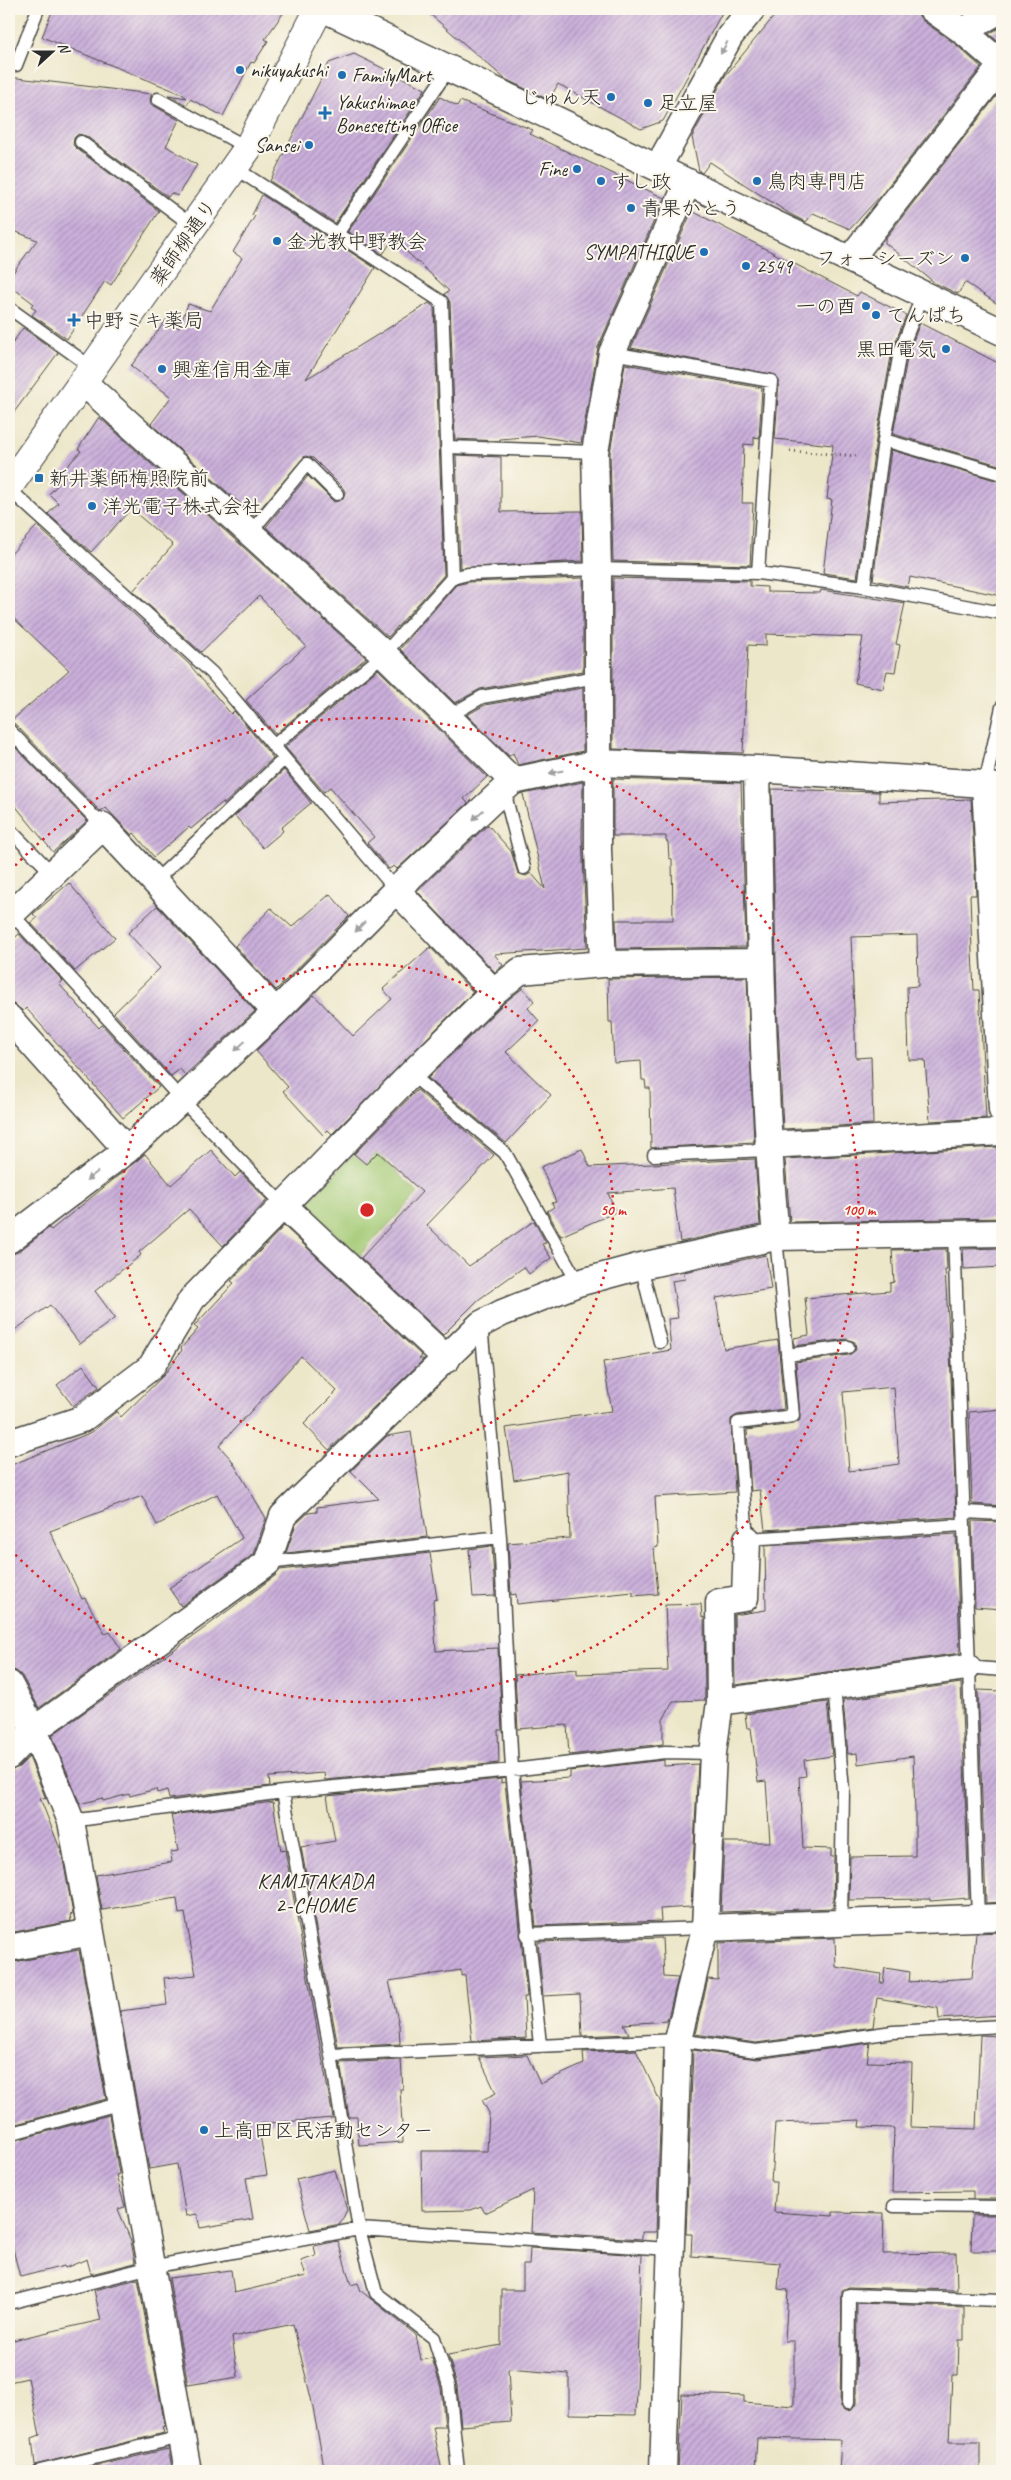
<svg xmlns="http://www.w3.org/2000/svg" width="1011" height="2480" viewBox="0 0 1011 2480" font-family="Caveat,'Klee One',sans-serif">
<defs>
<pattern id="building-hatch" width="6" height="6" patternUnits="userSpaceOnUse" patternTransform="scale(1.25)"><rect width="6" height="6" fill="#cbb0db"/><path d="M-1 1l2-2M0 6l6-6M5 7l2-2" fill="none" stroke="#a58fb2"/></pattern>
</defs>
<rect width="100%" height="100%" fill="#fbf7ec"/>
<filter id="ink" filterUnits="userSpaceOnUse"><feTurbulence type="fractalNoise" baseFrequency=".02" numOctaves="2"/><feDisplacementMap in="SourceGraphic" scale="10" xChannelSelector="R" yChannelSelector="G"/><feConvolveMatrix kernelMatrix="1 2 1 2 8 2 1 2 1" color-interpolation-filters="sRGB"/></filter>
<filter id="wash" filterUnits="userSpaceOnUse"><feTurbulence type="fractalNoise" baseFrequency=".0096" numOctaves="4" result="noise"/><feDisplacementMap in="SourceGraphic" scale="20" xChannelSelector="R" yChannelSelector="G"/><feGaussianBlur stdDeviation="1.12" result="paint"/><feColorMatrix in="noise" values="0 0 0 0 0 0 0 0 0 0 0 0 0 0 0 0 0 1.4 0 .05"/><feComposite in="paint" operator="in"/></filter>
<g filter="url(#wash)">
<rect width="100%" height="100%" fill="#ede7ca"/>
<path fill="#a2c973" stroke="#667a4f" d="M365,1142l53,51 -59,63 -53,-51z"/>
<g id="blocks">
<path fill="url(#building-hatch)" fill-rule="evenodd" d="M53,9h233l-21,30 3,2 -14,22 -3,-1 -28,54 -33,-17 -3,6 -19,-10 19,3 -5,-4 -140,-57z
M424,9h300l-61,112 -22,8 -83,-45 -9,16 -44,-21z
M780,9h137l2,7 4,5 31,22 27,24 -100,128 -31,34 -37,-16 -7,9 -16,-8 -80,-52 -8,11 -3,-2 -7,-34 33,-61z
M1002,26v19l-13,-11z
M354,54l71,35 -90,134 -65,-42 59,-118z
M9,77l143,17 -2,5 1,5 28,16 -13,26 31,19 -20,31 -6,-3 -3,4 -82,-61 -8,-2 -4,4 -1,7 3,3 83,63 -48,74 -6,-4 -38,58 -35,-24 4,-5 -5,-3 2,-4 -24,-18v-7l28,-38 -28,-11z
M1002,89v218l-37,-25 -7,12 -23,-11 -50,-40v-4z
M440,97l17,9 3,-5 73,29 -3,4 134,64 -66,149 -17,96 -43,-7 -38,3v2l-45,-2 -5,-137 -6,-8 5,-3 -56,-52 -10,15 -35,-22z
M262,195l113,73 -69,111 123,-76 5,4 10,268 -56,62 -122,-110 42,-51 26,26 9,-3 2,-7 -2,-4 -30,-30 -8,-2 -51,60 -103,-92 20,-27 -40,-31 36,-47 12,9 9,-24 22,7 32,-53 -9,-6 22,-36 -3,-1z
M692,211l165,85 3,-4 46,23 -14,36 -16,88 -19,139 -34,-5 9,-73 -5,-1 6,-54 -58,-6 4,-57 -3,-7 -145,-27z
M920,323l82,42v101l-109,-32 15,-80z
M23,328l35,25 -49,66v-71z
M625,364l137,24 -3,50 -5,-1v8l-10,-1 -2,59h11l-3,62 -137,-4 -3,-108z
M99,417l267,241 -91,76 -29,-34 60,-54 -47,-50 -58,56 -68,-61 40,-46 -42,-36 -40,43 -43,-38 10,-11 -9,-9 18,-19 -5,-3 19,-21 -3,-2z
M891,450l111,32v114l-92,-19 -2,10 -35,-7z
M456,455l45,2v55l81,-1 1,50 -123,7z
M37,526l152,138 42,50 3,-3 39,47 -49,46 -1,-2 -32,27 -2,-2 -35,30 -20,-24 -2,2 -26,-27 -6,3 -85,-87 -5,-2 59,-52 -60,-56v-58z
M583,578v93l-103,18 -25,14 -55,-54 56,-64 13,-3z
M613,578l137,3v5l17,1v5l53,1 1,-3 84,13 -9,41 4,1 -5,27 -8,-1 -4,18 -28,-6 8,-46 -97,-3v12l-18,-1 -5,108 -130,-4z
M378,669l109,108 -23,22 4,4 -71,66 -3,-3 -5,3 -22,-26 7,-6 -44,-50 -6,5 -39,-45z
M583,688v63l-65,14 -5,-12 -4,3 -42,-41 18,-10z
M9,741l78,80 -34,31 -44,-54z
M284,770l27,33 -30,25 2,3 -20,17 -28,-32z
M613,779l128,4 5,164 -129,2 -1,-29h57l-1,-61 -3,-1 -1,-16 -2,-1v-5h-53z
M583,782l-1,54 5,112 -93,6 9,11 -8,7 -78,-81 71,-66 23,26 7,22 8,3 5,-3 14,16 -22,-95z
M772,789l107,3v10l92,-3 5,96h-6l2,57 2,38h5l7,128 -56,3 -5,-61h-16l-2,-73 11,-1 -1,-51 -66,2 5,121 15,-1 2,67 -90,5 -6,-126z
M69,883l46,55 -40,33 -44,-48 6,-5 -4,-4z
M330,894l19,22 -73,74 -41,-44 36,-38 21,19z
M157,906l98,105 -70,64 -5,-6 -9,7 -57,-63 46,-45 -32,-35z
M19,934l44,47 -4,3 40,44 3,-3 57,62 -36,31 -97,-110 -3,3 -14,-10v-58z
M430,947l43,45 -141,142 -4,-4 -5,5 -40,-44 5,-4 -32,-36 58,-56 39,41 39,-37 -9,-10z
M747,977l7,165 -103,6 -1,-60h-4l-1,-8h-3l-1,-19 -27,2 -2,-41h-3l-1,-43z
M523,988l11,13 -6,7 11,13 -33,31 45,43 -45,48 -78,-65 76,-75z
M417,1090l77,65 -67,70 42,41 65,-45 12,22 -4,1 9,14 -22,16 -5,-7 -46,33 -35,35 -82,-77 61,-66 -44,-40 -12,12 -12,-10z
M997,1147l5,46v25l-212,4 -5,-63z
M582,1149l8,18 165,-8 5,66 -80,17 -7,-54 -65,5 8,19 -55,24 -14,-25 7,-4 -2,-4 4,-1 -15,-35z
M211,1150l24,27 5,-5 27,28 -44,46 -34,-37 -50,43 2,3 -46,36 20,27 -35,26 -30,-39 -41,29v-79l9,-3 31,-24 2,2 94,-76 26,31z
M284,1226l138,130 -3,3h5l-95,91 -25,-26 33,-33 -36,-35 -82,90 12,13 35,59 -12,36 -73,52 -12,-18 73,-50 -25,-44 -60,31 -15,-29 -92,35 32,68 3,-1 20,36 5,-2 11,17 -82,59 -17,-32 -6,-5 -7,-2v-203l83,-34 25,-21 4,6 43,-42 18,-25 -1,-2 17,-19 -4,-3 40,-43 -3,-2z
M1002,1248v19l-38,2 -1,-20z
M946,1249l1,21h-2l5,79 6,168 -191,13 -5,-40 -9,1 -4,-61 47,-6 6,-4 -4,-58 53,-7 7,-5 -1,-8 -8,-3 -53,7v-8l15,-3 -4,-37 85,-7v-8l4,-1 -2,-32zM894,1387l5,77 -50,7 -6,-79z
M766,1255l5,34 -55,9 8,51 54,-9 6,69 -47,6 -6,4 4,73 -80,5 3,50 -4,1 4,46 -25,2v-4l-116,12 -1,-10 -5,1 -3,-52 62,-5 -2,-67 -54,9 -8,-52 64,-10v-2l42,-5 -9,-49 68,-12 -3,-31 10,-1 -6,-37 13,-2 -1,-7z
M83,1365l16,22 -26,19 -16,-21z
M1002,1409v97l-30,-2 -3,-92z
M411,1432l16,105 -141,16 10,-29 12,-11 9,-1v-5l62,-8 -28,-28 36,-35z
M972,1521l30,1v87l-27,-2z
M956,1534l4,119 -225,32 -1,-70 32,-5 -1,-64z
M492,1546l3,50 -22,1 -4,-48z
M430,1553l7,46 -4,1 3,51 62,-3 4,82h-4l1,33 -174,17 -1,-7 -55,4 1,9 -101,13 -2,-9 -10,3 -1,-4 -26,7 -1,-2 -26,7 -1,-3 -22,6 -28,-69 147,-103 77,-57 4,-5z
M701,1604l1,14 2,-1 1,83 -32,1 -10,19v24l-94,11 -2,-30 -49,4 -3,-54 62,-6v5l91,-3 -3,-66z
M961,1683l8,215 -39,3v-2l-81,1 1,-43 65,-1v-45l-2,-55 -55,8 -1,-11 -9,1 -5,-54z
M978,1690l24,1v211l-16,1z
M827,1702l5,54 -28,4 2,16 -7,1 4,71 28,1v8h3l-1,51 -112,4 3,-70h46l-4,-61 -8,1 -7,-54h-4l-2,-14z
M29,1757l17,42 -6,-1 22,56 11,60 -3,1 1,6 -62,12v-162l10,-4z
M664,1760v6l34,-2 -7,143 -31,2 1,12 -125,5 -15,-145 49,-3v-7z
M501,1779v4l4,-1 22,215h-3l2,41 -54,3 -7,-66 -4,1v-6l-72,11 10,44 1,19 -62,3 -37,-200 34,-6 -8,-45z
M273,1802l8,49 4,-1 48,268 -75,6 9,51 -21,3 7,41 -53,9 -3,-14 -11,2 -9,-52 -28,5 -29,-158 47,-6 -3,-27 32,-3 -11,-62 -6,1 -2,-16 -75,12 -6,-35 76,-13 -1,-10 7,-1 -7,-36z
M1002,1932l-1,83 -62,4 -1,-11 -61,-10 -4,29 -117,16 -61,-9 13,-55 10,1v-37l117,-5 1,29 45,7 -1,9h3l2,-15 25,4 -1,10 63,-4 4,-45z
M662,1938l2,39 14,1 -11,43 -43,3 5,10 -47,2 -2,-42 -37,2 -5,-54z
M79,1950l27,149 -97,27v-163z
M980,2035l22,1v163h-29v-8l-81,1 2,-64 -35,-1 1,-7 -85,3 -4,59h5l-2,30 59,4v-4l51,1 -1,41 73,-1 1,37 -108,-3 -7,3 -2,113 1,4 6,4 5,-1 4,-6 1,-101 107,4v33h-5l-1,35h-6l-3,67h31v29h-141l2,-31 -84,-2 -2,33h-77l4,-77 62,2v6l50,4v-65h-9l3,-51 -10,-1 2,-26 -89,-7 1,-22h-6l7,-184 64,9 113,-16 -3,19 45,1 -2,64 66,2z
M636,2050l25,53 -5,129h-14v7l-111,-7 2,-42 -48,23 -4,-7 -10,4 -49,1 -1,-60h66l2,-38 -7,-13 14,-7 -17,-36 48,-2 13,29 44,-20 -1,-12z
M401,2060l2,29h-3l3,53 -44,3 -2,-28h-8l-9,-54z
M109,2115l10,59 -3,1 9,32 -7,2 13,32 4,22 -44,11 -4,-15 -22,9 -1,-2 -44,11 -11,-44v-91z
M335,2170l12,40 -7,14 -30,6 -14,-51z
M972,2215h30v36h-31z
M338,2241l13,44 7,-2 3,8 55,44 5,25 11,-2 9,30 4,39h-12l9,44h-117l-14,-73 -18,-74 -61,13 6,40 -50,8 -19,-107 62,-8 3,23 72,-17 -5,-15 15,-5 -2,-10z
M530,2248l112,7 -6,160 -67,-1v-40l-61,-5 3,53 -50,4 -4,-41 -9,-30 53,-10v-55h22v-25h6z
M138,2279l27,147 -3,1 2,6 -129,32 -3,-27 8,-3 -12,-57 -19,4v-41l92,-21 -7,-30z
M168,2449l5,22h-99z"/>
</g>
</g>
<g filter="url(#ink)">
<use href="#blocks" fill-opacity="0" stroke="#484743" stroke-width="1"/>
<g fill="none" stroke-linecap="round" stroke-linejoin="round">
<defs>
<path id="service" d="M9,65h7l22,-56
M158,99l90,49
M81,142l113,85
M235,168l207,134 10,276
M337,234l111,-164
M9,308l85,61
M612,353l159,28 -13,192
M884,440l118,34
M447,447l148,5
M9,489l203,184 184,217
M250,533l57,-69 30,30
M864,587l20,-147 16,-88 23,-58
M447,717l35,-20 115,-20
M9,730l94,96
M273,746l111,-92 68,-76 16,-4 130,-5 160,4 106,14 138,26
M985,784l17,-77
M504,791l20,77
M9,829l44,45
M155,881l129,-122
M11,913l171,187 101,105
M411,1074l94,79 73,130
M654,1155l114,-5
M954,1232c9,229 14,457 24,686
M776,1237l17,179 -55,7 9,116 216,-14
M641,1266l19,76
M481,1324l19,213 12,233 28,275
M787,1355l61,-8
M965,1512l37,2
M267,1563l233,-26
M967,1667l35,3
M834,1686l9,104 -2,133
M283,1792l48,263 28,174 17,64 58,45 15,48 9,85
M71,1821l212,-29 229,-22 153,-18 48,1
M527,1934l178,-6
M331,2055l347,-15 78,11 137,-19 109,-6
M9,2134l113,-31
M894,2206l108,1
M9,2303l142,-36 208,-38 310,20
M848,2403l1,-108 153,5
M40,2471l141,-34"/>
<path id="minor" d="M324,9l678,323
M932,9l31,22 39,34
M963,31l39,-22
M658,167l72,-131 22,-27
M850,259l152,-194
M84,383l300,271 129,127
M757,769c3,156 5,313 19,468
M985,784l17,326
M396,890l98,102
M9,916l94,-90 173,186
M603,964l-5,-114v-281l-3,-117 17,-99 76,-171
M9,1018l118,132
M768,1145l234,-13
M283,1205l164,154
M9,1240l118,-90 149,-138 120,-122 117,-109 86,-18 158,6 228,15 17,5
M9,1443l73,-24 69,-52 41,-68 219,-225 83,-82 26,-21 83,-7 157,-2
M9,1684l25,46 37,91 117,650
M720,1702l247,-35
M9,1756l25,-26 233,-167 16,-47 198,-192 21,-11 76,-30 63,-17 135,-29 226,-4
M705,1928l297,-11
M9,1948l82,-16
M663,2471l15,-431 27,-112 8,-175 7,-51 -1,-100 26,-4 2,-59"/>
<path id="tertiary" d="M9,486l239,-338 71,-139"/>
</defs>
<use href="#service" stroke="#484743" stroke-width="15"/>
<use href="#minor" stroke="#484743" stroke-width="29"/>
<use href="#tertiary" stroke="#484743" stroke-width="30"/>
<path stroke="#484743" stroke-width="3" stroke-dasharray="1 4" stroke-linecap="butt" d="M790,451l68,5"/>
<use href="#service" stroke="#fff" stroke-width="12"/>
<use href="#minor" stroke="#fff" stroke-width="26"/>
<use href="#tertiary" stroke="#fff" stroke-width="28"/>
</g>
<defs><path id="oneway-solid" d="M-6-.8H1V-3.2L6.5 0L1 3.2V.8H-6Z" transform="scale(1.25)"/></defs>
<g fill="#a0a0a0">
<use href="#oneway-solid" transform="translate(724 48) rotate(119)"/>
<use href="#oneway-solid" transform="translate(556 772) rotate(168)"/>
<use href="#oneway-solid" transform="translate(478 815) rotate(137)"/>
<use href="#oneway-solid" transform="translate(360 927) rotate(134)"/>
<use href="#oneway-solid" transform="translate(240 1046) rotate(137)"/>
<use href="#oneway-solid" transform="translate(92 1176) rotate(143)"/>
</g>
</g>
<g fill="none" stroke="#d62828" stroke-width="2.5" stroke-dasharray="2.5 5">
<circle cx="367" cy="1210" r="246"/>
<path d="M10 871A492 492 0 1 1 10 1549"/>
</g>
<g fill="#1f6fb2" stroke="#fbf7ec" stroke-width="2">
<circle cx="240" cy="70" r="5"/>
<circle cx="342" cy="75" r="5"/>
<circle cx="611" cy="97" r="5"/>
<circle cx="648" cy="103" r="5"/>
<path d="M322.5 105.5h5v5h5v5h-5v5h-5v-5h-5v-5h5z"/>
<circle cx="309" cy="145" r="5"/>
<circle cx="577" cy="169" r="5"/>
<circle cx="601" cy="181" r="5"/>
<circle cx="757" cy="181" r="5"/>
<circle cx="631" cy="208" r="5"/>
<circle cx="277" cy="241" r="5"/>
<circle cx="704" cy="252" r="5"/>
<circle cx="965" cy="258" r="5"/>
<circle cx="746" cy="266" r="5"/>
<circle cx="866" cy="306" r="5"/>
<circle cx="876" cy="315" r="5"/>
<path d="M71.5 312.5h5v5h5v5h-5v5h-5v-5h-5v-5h5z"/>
<circle cx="946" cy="349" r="5"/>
<circle cx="162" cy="369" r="5"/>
<rect x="34" y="473" width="10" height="10" rx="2.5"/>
<circle cx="92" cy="506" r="5"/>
<circle cx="204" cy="2130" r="5"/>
</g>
<g text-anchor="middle" stroke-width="4" stroke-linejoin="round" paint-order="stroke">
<g font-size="20" fill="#2b2b2b" stroke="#fbf7ec" text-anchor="start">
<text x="250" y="77">nikuyakushi</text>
<text x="352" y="82">FamilyMart</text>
<text x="601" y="104" text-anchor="end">じゅん天</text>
<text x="336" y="109">Yakushimae<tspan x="336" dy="23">Bonesetting Office</tspan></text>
<text x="658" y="110">足立屋</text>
<text x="299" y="152" text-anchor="end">Sansei</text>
<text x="567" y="176" text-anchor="end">Fine</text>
<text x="611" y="188">すし政</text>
<text x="767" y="188">鳥肉専門店</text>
<text x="641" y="215">青果かとう</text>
<text x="287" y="248">金光教中野教会</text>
<text x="694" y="259" text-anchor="end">SYMPATHIQUE</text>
<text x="955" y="265" text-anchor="end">フォーシーズン</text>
<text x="756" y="273">2549</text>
<text x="856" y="313" text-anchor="end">一の酉</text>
<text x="886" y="322">てんぱち</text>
<text x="84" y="327">中野ミキ薬局</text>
<text x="936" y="356" text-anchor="end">黒田電気</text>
<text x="172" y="376">興産信用金庫</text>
<text x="49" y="485">新井薬師梅照院前</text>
<text x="102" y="513">洋光電子株式会社</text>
<text x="214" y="2137">上高田区民活動センター</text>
</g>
<g font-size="20" fill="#2b2b2b" stroke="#fbf7ec">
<text transform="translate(183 242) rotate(-55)" y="7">薬師柳通り</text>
</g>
<g font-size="21" letter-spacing="1" fill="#2b2b2b" stroke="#fbf7ec">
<text x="316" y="1888">KAMITAKADA<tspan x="316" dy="24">2-CHOME</tspan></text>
</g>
</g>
<circle cx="367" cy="1210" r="8" fill="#d62828" stroke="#fbf7ec" stroke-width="2.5"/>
<g font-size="15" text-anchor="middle" font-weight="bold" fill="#d62828" stroke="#fbf7ec" stroke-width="4" stroke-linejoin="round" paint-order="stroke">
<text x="613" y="1215">50 m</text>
<text x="859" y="1215">100 m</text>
</g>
<rect width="1011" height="2480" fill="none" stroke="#fbf7ec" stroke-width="30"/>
<g transform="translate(52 52) rotate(69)" stroke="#fbf7ec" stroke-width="4" paint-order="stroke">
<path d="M0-4L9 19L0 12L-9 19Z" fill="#2b2b2b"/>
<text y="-8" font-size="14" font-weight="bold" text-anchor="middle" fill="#2b2b2b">N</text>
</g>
</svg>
